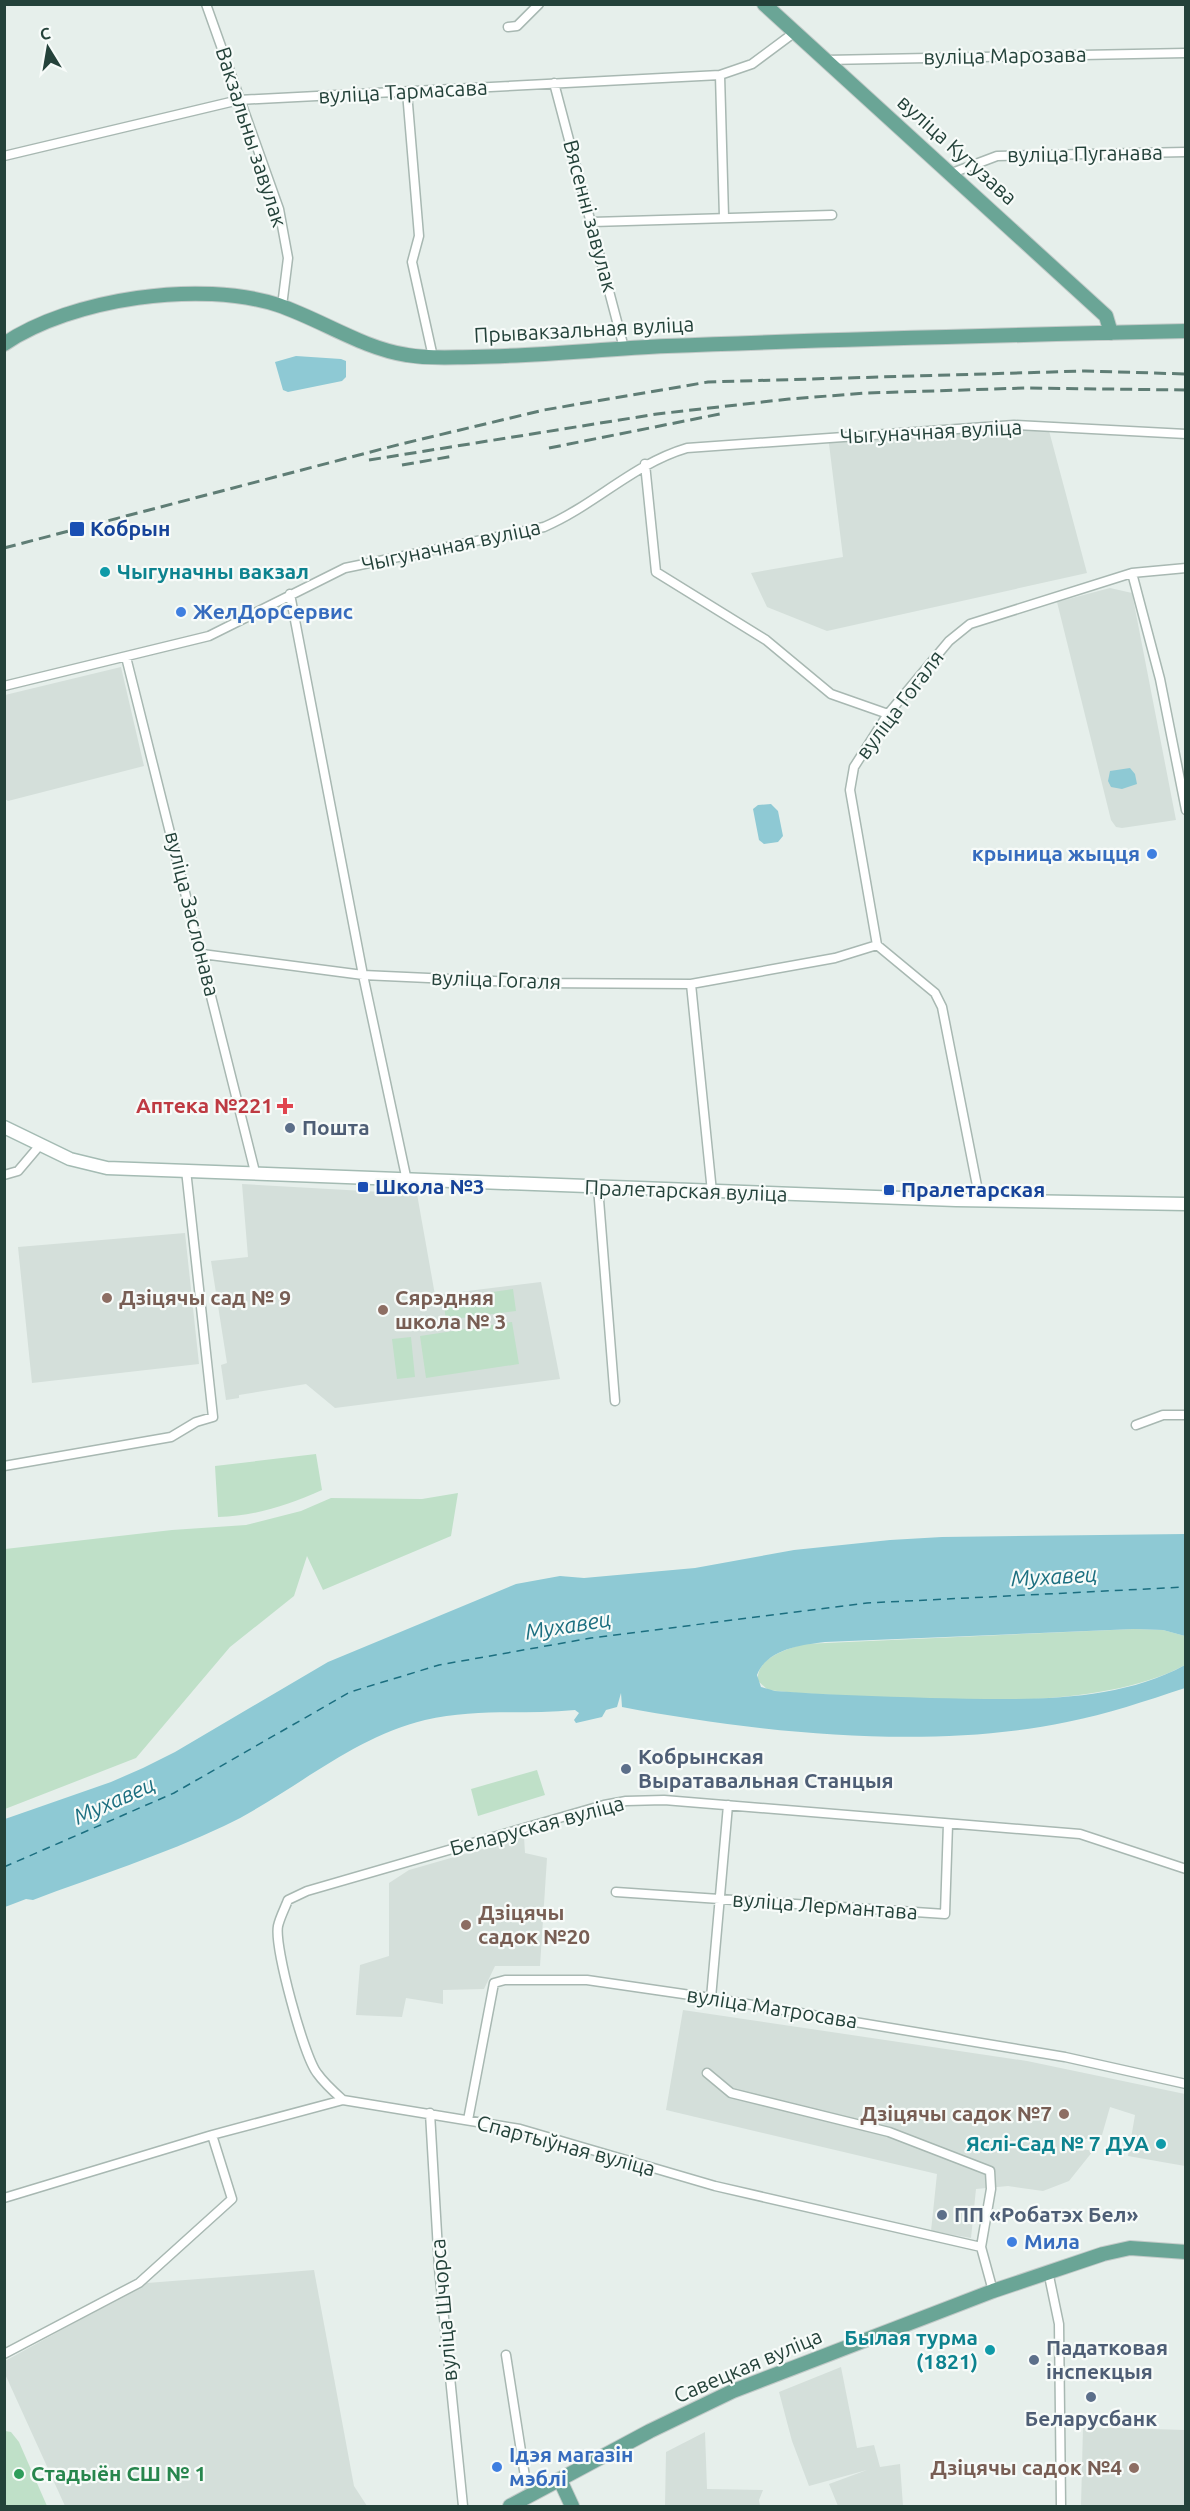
<svg xmlns="http://www.w3.org/2000/svg" width="1190" height="2511" viewBox="0 0 1190 2511" font-family="Ubuntu,sans-serif">
<rect width="100%" height="100%" fill="#e6efeb"/>
<path fill="#d4dfda" d="M1048,427l39,146 -260,58 -60,-24 -16,-34 92,-16 -15,-121z
M1110,588l22,5 44,227 -54,8 -6,-1 -5,-7 -54,-218z
M121,667l23,99 -136,35 -3,-2v-104z
M242,1184l175,10 18,101 106,-13 19,97 -225,29 -29,-24 -67,11v3l-13,2 -5,-35 6,-2 -16,-102 37,-4z
M185,1233l14,131 -167,19 -14,-136z
M524,1837l1,16 22,5 -7,108h-45l-11,23 -41,1v14l-37,-6 -4,19 -46,-2 4,-50 29,-9v-73l20,-13z
M683,2010l344,51 158,33v72l-57,-10 7,-41 -25,-8 -8,28 -23,6 -1,7 15,3 -24,30 -26,10 -35,-5 -32,3 -5,49 -40,-7 6,-57 -271,-64z
M314,2270l40,216 13,20h-302l-60,-132v-13l142,-78z
M841,2367l16,81 17,-3 6,22 20,-3 3,42h-65l-9,-22 38,-14 -58,16 -17,-45 -13,-49z
M1083,2427l102,3v76h-104z
M705,2432l2,57 56,1 -4,10 1,6h-95l1,-54z"/>
<path fill="#bfe0c8" d="M513,1289l3,22 -70,9 -3,-21z
M512,1322l7,42 -93,14 -6,-42z
M411,1337l4,40 -18,2 -5,-40z
M316,1454l6,36c-34,15 -66,26 -104,27l-3,-51z
M458,1493l-7,43 -128,54 -16,-34 -13,40 -64,51 -94,111 -131,51v-260l167,-19 74,-5 55,-14 30,-13 91,1z
M1134,1629l29,1 22,6v29c-96,52 -280,33 -389,28l-28,-3 -10,-9c-3,-23 29,-32 46,-37z
M537,1770l8,25 -67,21 -7,-27z
M5,2431l6,1 8,10 28,64h-42z"/>
<path fill="#8ec9d4" d="M296,356l45,3 5,2v16l-4,4 -54,11 -5,-2 -8,-28z
M1130,768l5,6 2,10 -15,5 -11,-2 -3,-6 2,-10z
M771,804l7,7 5,25 -5,6 -14,2 -5,-4 -6,-31 5,-4z
M1185,1534v102l-22,-6 -29,-1 -309,13c-24,3 -58,7 -68,33l4,12 14,4c51,4 103,5 155,7 83,1 180,8 255,-33v23c-39,13 -78,26 -118,34 -139,29 -307,11 -445,-15l-1,-14 -4,14 -11,3 -4,7 -26,6 -2,-3 5,-7 -4,-3c-50,5 -99,-2 -150,10 -75,18 -132,73 -201,106 -61,29 -128,50 -191,74l-7,-1 -21,8v-88l106,-37 32,-14 32,-16 153,-90 188,-78 44,-8 24,2 111,-10 99,-18 96,-10 52,-3z"/>
<g fill="none" stroke-linecap="round" stroke-linejoin="round">
<path stroke="#1c6f80" stroke-width="1.5" stroke-dasharray="8 6" stroke-linecap="butt" d="M4,1867l170,-74 176,-101 89,-27 152,-27 276,-35 319,-16"/>
<defs>
<path id="street" d="M206,4l73,205 9,49 -6,48
M508,27l9,-1 22,-22
M826,60l360,-7
M720,75l4,142
M554,83l70,265
M407,92l12,144 -7,26 21,95
M4,156l235,-56 481,-25 32,-11 43,-32
M952,173l45,-17 189,-4
M592,222l240,-7
M645,464l11,108 110,68 65,54 57,20
M1132,573l28,106 26,131
M290,594l73,381 44,206
M126,657l129,515
M4,686l205,-50 136,-68 199,-41c51,-22 89,-63 143,-79l327,-23 172,9
M202,954l161,21 175,8 153,1 144,-26 42,-13
M691,984l21,208
M4,1175l14,-4 22,-26
M598,1187l17,214
M980,1201l-38,-194 -7,-14 -58,-48 -27,-155 4,-23 34,-53 61,-73 21,-17 162,-51 54,-5
M1136,1425l27,-10h23
M4,1466l167,-29 25,-15 17,-5 -27,-247
M616,1892l329,22 3,-90
M711,1998l17,-193
M707,2073l24,20 158,39 101,39 1,18 -10,58
M343,2100c-9,-8 -19,-17 -26,-27 -13,-17 -43,-126 -39,-147 2,-9 7,-18 10,-26l19,-9 297,-86 22,-4 38,-1 416,34 106,35
M430,2113l9,155 24,238
M468,2120l26,-137 11,-3h82l124,18 354,59 121,27
M4,2198l208,-63 131,-35 177,29 195,57 266,61 12,44
M1048,2271l11,53 2,182
M4,2354l135,-71 93,-84 -20,-64
M506,2355l20,128"/>
<path id="secondary" d="M4,1127l66,32 37,9 849,32 230,4"/>
<path id="primary" d="M764,4l342,312 5,17
M4,344c68,-46 197,-64 274,-39 44,15 84,43 129,50 22,4 45,2 67,2 64,-1 128,-8 193,-11 173,-7 345,-11 519,-15
M560,2480l12,26
M510,2506l140,-75 83,-40 260,-100 110,-37 27,-6 56,4"/>
</defs>
<use href="#street" stroke="#a8b8b2" stroke-width="11"/>
<use href="#secondary" stroke="#a4bbb3" stroke-width="15"/>
<use href="#primary" stroke="#c2cac8" stroke-width="16"/>
<use href="#street" stroke="#fff" stroke-width="8"/>
<use href="#secondary" stroke="#fff" stroke-width="12"/>
<use href="#primary" stroke="#6aa596" stroke-width="14"/>
<path stroke="#5f7d75" stroke-width="3" stroke-dasharray="12 6" stroke-linecap="butt" d="M549,448l176,-35
M369,460l288,-46 132,-15 78,-6 159,-5 160,2
M402,465l52,-9
M4,548l397,-104 143,-34 164,-28 377,-11 101,3"/>
</g>
<g fill="#1a4fb4" stroke="#f7fbf9" stroke-width="2">
<rect x="69" y="521" width="16" height="16" rx="3"/>
<rect x="357" y="1181" width="12" height="12" rx="3"/>
<rect x="883" y="1184" width="12" height="12" rx="3"/>
</g>
<g fill="#0f9aa8" stroke="#f7fbf9" stroke-width="2">
<circle cx="105" cy="572" r="6"/>
<circle cx="1161" cy="2144" r="6"/>
<circle cx="990" cy="2350" r="6"/>
</g>
<g fill="#3f7fe0" stroke="#f7fbf9" stroke-width="2">
<circle cx="181" cy="612" r="6"/>
<circle cx="1152" cy="854" r="6"/>
<circle cx="1012" cy="2242" r="6"/>
<circle cx="497" cy="2467" r="6"/>
</g>
<path fill="#e0444e" stroke="#f7fbf9" stroke-width="2" d="M282 1097h6v6h6v6h-6v6h-6v-6h-6v-6h6z"/>
<g fill="#5c6f8a" stroke="#f7fbf9" stroke-width="2">
<circle cx="290" cy="1128" r="6"/>
<circle cx="626" cy="1769" r="6"/>
<circle cx="942" cy="2215" r="6"/>
<circle cx="1034" cy="2360" r="6"/>
<circle cx="1091" cy="2397" r="6"/>
</g>
<g fill="#8d6e63" stroke="#f7fbf9" stroke-width="2">
<circle cx="107" cy="1298" r="6"/>
<circle cx="383" cy="1310" r="6"/>
<circle cx="466" cy="1925" r="6"/>
<circle cx="1064" cy="2114" r="6"/>
<circle cx="1134" cy="2468" r="6"/>
</g>
<circle fill="#2e9e5b" stroke="#f7fbf9" stroke-width="2" cx="19" cy="2474" r="6"/>
<g text-anchor="middle" stroke-width="4.5" stroke-linejoin="round" paint-order="stroke">
<g font-size="21" fill="#24423a" stroke="#f7fbf9">
<text transform="translate(1005 56) rotate(-1)" y="7">вуліца Марозава</text>
<text transform="translate(403 92) rotate(-3)" y="7">вуліца Тармасава</text>
<text transform="translate(251 137) rotate(72)" y="7">Вакзальны завулак</text>
<text transform="translate(957 150) rotate(42)" y="7">вуліца Кутузава</text>
<text transform="translate(1085 154) rotate(-1)" y="7">вуліца Пуганава</text>
<text transform="translate(590 216) rotate(75)" y="7">Вясенні завулак</text>
<text transform="translate(584 330) rotate(-3)" y="7">Прывакзальная вуліца</text>
<text transform="translate(931 432) rotate(-3)" y="7">Чыгуначная вуліца</text>
<text transform="translate(451 546) rotate(-12)" y="7">Чыгуначная вуліца</text>
<text transform="translate(900 705) rotate(-53)" y="7">вуліца Гогаля</text>
<text transform="translate(192 914) rotate(76)" y="7">вуліца Заслонава</text>
<text transform="translate(496 980) rotate(2)" y="7">вуліца Гогаля</text>
<text transform="translate(686 1191) rotate(2)" y="7">Пралетарская вуліца</text>
<text transform="translate(537 1826) rotate(-15)" y="7">Беларуская вуліца</text>
<text transform="translate(825 1906) rotate(4)" y="7">вуліца Лермантава</text>
<text transform="translate(772 2008) rotate(9)" y="7">вуліца Матросава</text>
<text transform="translate(566 2146) rotate(15)" y="7">Спартыўная вуліца</text>
<text transform="translate(444 2310) rotate(-95)" y="7">вуліца Шчорса</text>
<text transform="translate(748 2366) rotate(-23)" y="7">Савецкая вуліца</text>
</g>
<g font-size="21" font-weight="bold" fill="#164399" stroke="#f7fbf9" text-anchor="start">
<text x="90" y="536">Кобрын</text>
<text x="375" y="1194">Школа №3</text>
<text x="901" y="1197">Пралетарская</text>
</g>
<g font-size="21" font-weight="bold" fill="#0d838f" stroke="#f7fbf9" text-anchor="end">
<text x="117" y="579" text-anchor="start">Чыгуначны вакзал</text>
<text x="1149" y="2151">Яслі-Сад № 7 ДУА</text>
<text x="978" y="2345">Былая турма<tspan x="978" dy="24">(1821)</tspan></text>
</g>
<g font-size="21" font-weight="bold" fill="#366cbe" stroke="#f7fbf9" text-anchor="start">
<text x="193" y="619">ЖелДорСервис</text>
<text x="1140" y="861" text-anchor="end">крыница жыцця</text>
<text x="1024" y="2249">Мила</text>
<text x="509" y="2462">Ідэя магазін<tspan x="509" dy="24">мэблі</tspan></text>
</g>
<g font-size="21" font-weight="bold" fill="#be3a42" stroke="#f7fbf9" text-anchor="end">
<text x="273" y="1113">Аптека №221</text>
</g>
<g font-size="21" font-weight="bold" fill="#4e5e75" stroke="#f7fbf9" text-anchor="start">
<text x="302" y="1135">Пошта</text>
<text x="638" y="1764">Кобрынская<tspan x="638" dy="24">Выратавальная Станцыя</tspan></text>
<text x="954" y="2222">ПП «Робатэх Бел»</text>
<text x="1046" y="2355">Падатковая<tspan x="1046" dy="24">інспекцыя</tspan></text>
<text x="1091" y="2426" text-anchor="middle">Беларусбанк</text>
</g>
<g font-size="21" font-weight="bold" fill="#785e54" stroke="#f7fbf9" text-anchor="start">
<text x="119" y="1305">Дзіцячы сад № 9</text>
<text x="395" y="1305">Сярэдняя<tspan x="395" dy="24">школа № 3</tspan></text>
<text x="478" y="1920">Дзіцячы<tspan x="478" dy="24">садок №20</tspan></text>
<text x="1052" y="2121" text-anchor="end">Дзіцячы садок №7</text>
<text x="1122" y="2475" text-anchor="end">Дзіцячы садок №4</text>
</g>
<g font-size="21" font-weight="bold" fill="#27864d" stroke="#f7fbf9" text-anchor="start">
<text x="31" y="2481">Стадыён СШ № 1</text>
</g>
<g font-size="22" font-style="italic" fill="#1c6f80" stroke="#f7fbf9">
<text transform="translate(1054 1576) rotate(-3)" y="8">Мухавец</text>
<text transform="translate(568 1625) rotate(-9)" y="8">Мухавец</text>
<text transform="translate(114 1800) rotate(-24)" y="8">Мухавец</text>
</g>
</g>
<rect width="1190" height="2511" fill="none" stroke="#24423a" stroke-width="12"/>
<g transform="translate(48 48) rotate(349)" stroke="#f7fbf9" stroke-width="4.5" paint-order="stroke">
<path d="M0-4.5L10 22L0 15L-10 22Z" fill="#24423a"/>
<text y="-9" font-size="16" font-weight="bold" text-anchor="middle" fill="#24423a">С</text>
</g>
</svg>
